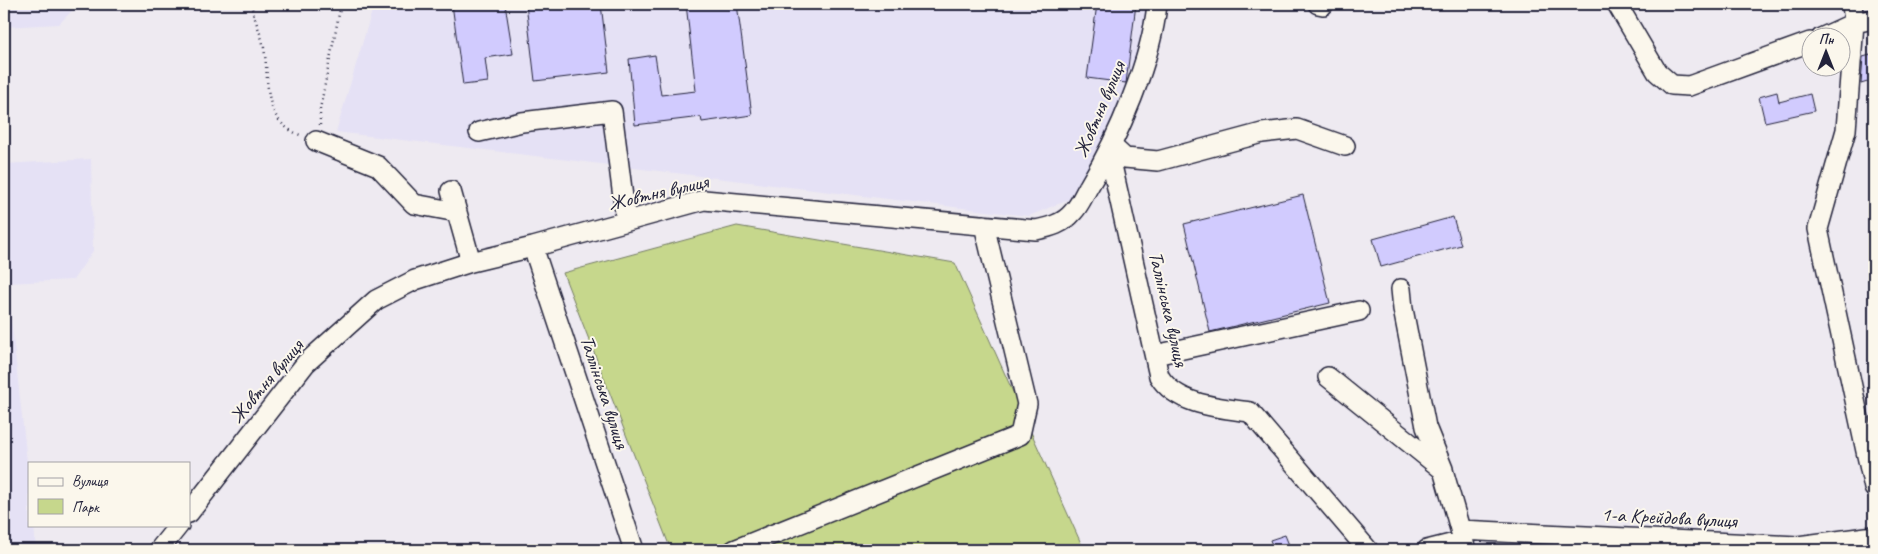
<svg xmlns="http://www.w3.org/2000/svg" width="1878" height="554" viewBox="0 0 1878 554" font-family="Caveat,sans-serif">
<rect width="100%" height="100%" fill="#eeeaf1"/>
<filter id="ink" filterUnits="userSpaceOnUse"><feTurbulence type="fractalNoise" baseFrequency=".02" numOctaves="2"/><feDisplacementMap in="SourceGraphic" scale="10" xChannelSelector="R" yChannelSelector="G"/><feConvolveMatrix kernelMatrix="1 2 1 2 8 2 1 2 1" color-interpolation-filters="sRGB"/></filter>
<g filter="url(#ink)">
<path fill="#e5e1f5" d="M4,4h75l-20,20 -55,3z
M374,4h778l-19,78 -58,115 -46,19 -693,-84z
M91,159l2,92 -20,29 -66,3 22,196v46h5l2,25h-32v-386z"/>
<path fill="#c6d78c" stroke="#747c64" d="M737,226l218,37 129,287h-413l-108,-277z"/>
<path fill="#d1cbfe" stroke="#22223b" d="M452,4h53l8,50 -28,4 3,24 -25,3z
M526,4h75l8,68 -74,9z
M686,4h51l15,111 -50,7 -1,-5 -66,8 -6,-66 26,-4 6,40 35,-4z
M1097,4h39l-10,79 -39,-5z
M1874,54v26l-13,4 2,-27z
M1777,92l2,10 31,-8 4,17 -49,11 -6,-25z
M1303,195l27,108 -120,29 -26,-108z
M1453,217l8,28 -80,22 -8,-28z
M1285,535l6,15h-17l-4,-10z"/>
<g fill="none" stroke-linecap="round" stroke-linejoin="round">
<defs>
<path id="minor" d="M1318,4l5,1
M1617,4l40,68 15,13 17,1 121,-44
M1852,4l2,19 -8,107 -28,99 56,259
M1821,38l33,-15 20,-4
M479,132l43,-10 90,-11 14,110
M316,141l62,25 36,38 43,8
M1112,146l13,12 33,3 104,-28 35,-4 48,17
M1109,152l50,224c17,29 61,32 91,36l118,138
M451,191l20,71
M533,247l101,303
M1401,289l2,20 23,118 17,42
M1155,355l204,-44
M1328,377l115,93 23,80
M189,513l117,-150 70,-63 39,-20 56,-18 62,-15 171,-47 332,30c14,-3 27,-6 37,-18 7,-7 11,-18 16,-26 29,-48 63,-127 68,-182
M1460,530l338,16 76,-10
M159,550l20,-25
M734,550l286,-115 7,-31 -43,-179
M1427,550l36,-9"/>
</defs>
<use href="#minor" stroke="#22223b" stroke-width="22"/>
<path stroke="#22223b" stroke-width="2.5" stroke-dasharray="1 4" stroke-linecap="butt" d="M251,4c3,15 10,29 13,44 6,36 -3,74 39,88
M320,125v-16l21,-105"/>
<use href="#minor" stroke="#fbf7ec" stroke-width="19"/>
</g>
</g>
<g text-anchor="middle" stroke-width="4" stroke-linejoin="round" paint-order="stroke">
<g font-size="20" fill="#22223b" stroke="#fbf7ec">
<text transform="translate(1099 109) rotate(-67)" y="7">Жовтня вулиця</text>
<text transform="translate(658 192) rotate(-13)" y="7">Жовтня вулиця</text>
<text transform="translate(1169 309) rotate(77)" y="7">Таллінська вулиця</text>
<text transform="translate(266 381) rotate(-50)" y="7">Жовтня вулиця</text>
<text transform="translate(605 392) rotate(72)" y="7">Таллінська вулиця</text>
<text transform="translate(1669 517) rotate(3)" y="7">1-а Крейдова вулиця</text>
</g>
</g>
<rect width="1878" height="554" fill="none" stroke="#fbf7ec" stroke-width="20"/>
<rect x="10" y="10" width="1858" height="534" fill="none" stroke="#22223b" stroke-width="2" filter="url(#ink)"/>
<rect x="28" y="462" width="162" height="65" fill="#fbf7ec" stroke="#a4a2a5"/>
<rect x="38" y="478" width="25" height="8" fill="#fbf7ec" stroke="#a4a2a5"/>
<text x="72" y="486" font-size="15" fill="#22223b">Вулиця</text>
<rect x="38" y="499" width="25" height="15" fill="#c6d78c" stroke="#a4a2a5"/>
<text x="72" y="512" font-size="15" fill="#22223b">Парк</text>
<g transform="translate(1826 52)"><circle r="24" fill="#fbf7ec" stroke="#a4a2a5"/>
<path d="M0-4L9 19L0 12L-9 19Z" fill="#22223b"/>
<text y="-8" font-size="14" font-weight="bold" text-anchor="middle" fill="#22223b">Пн</text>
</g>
</svg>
